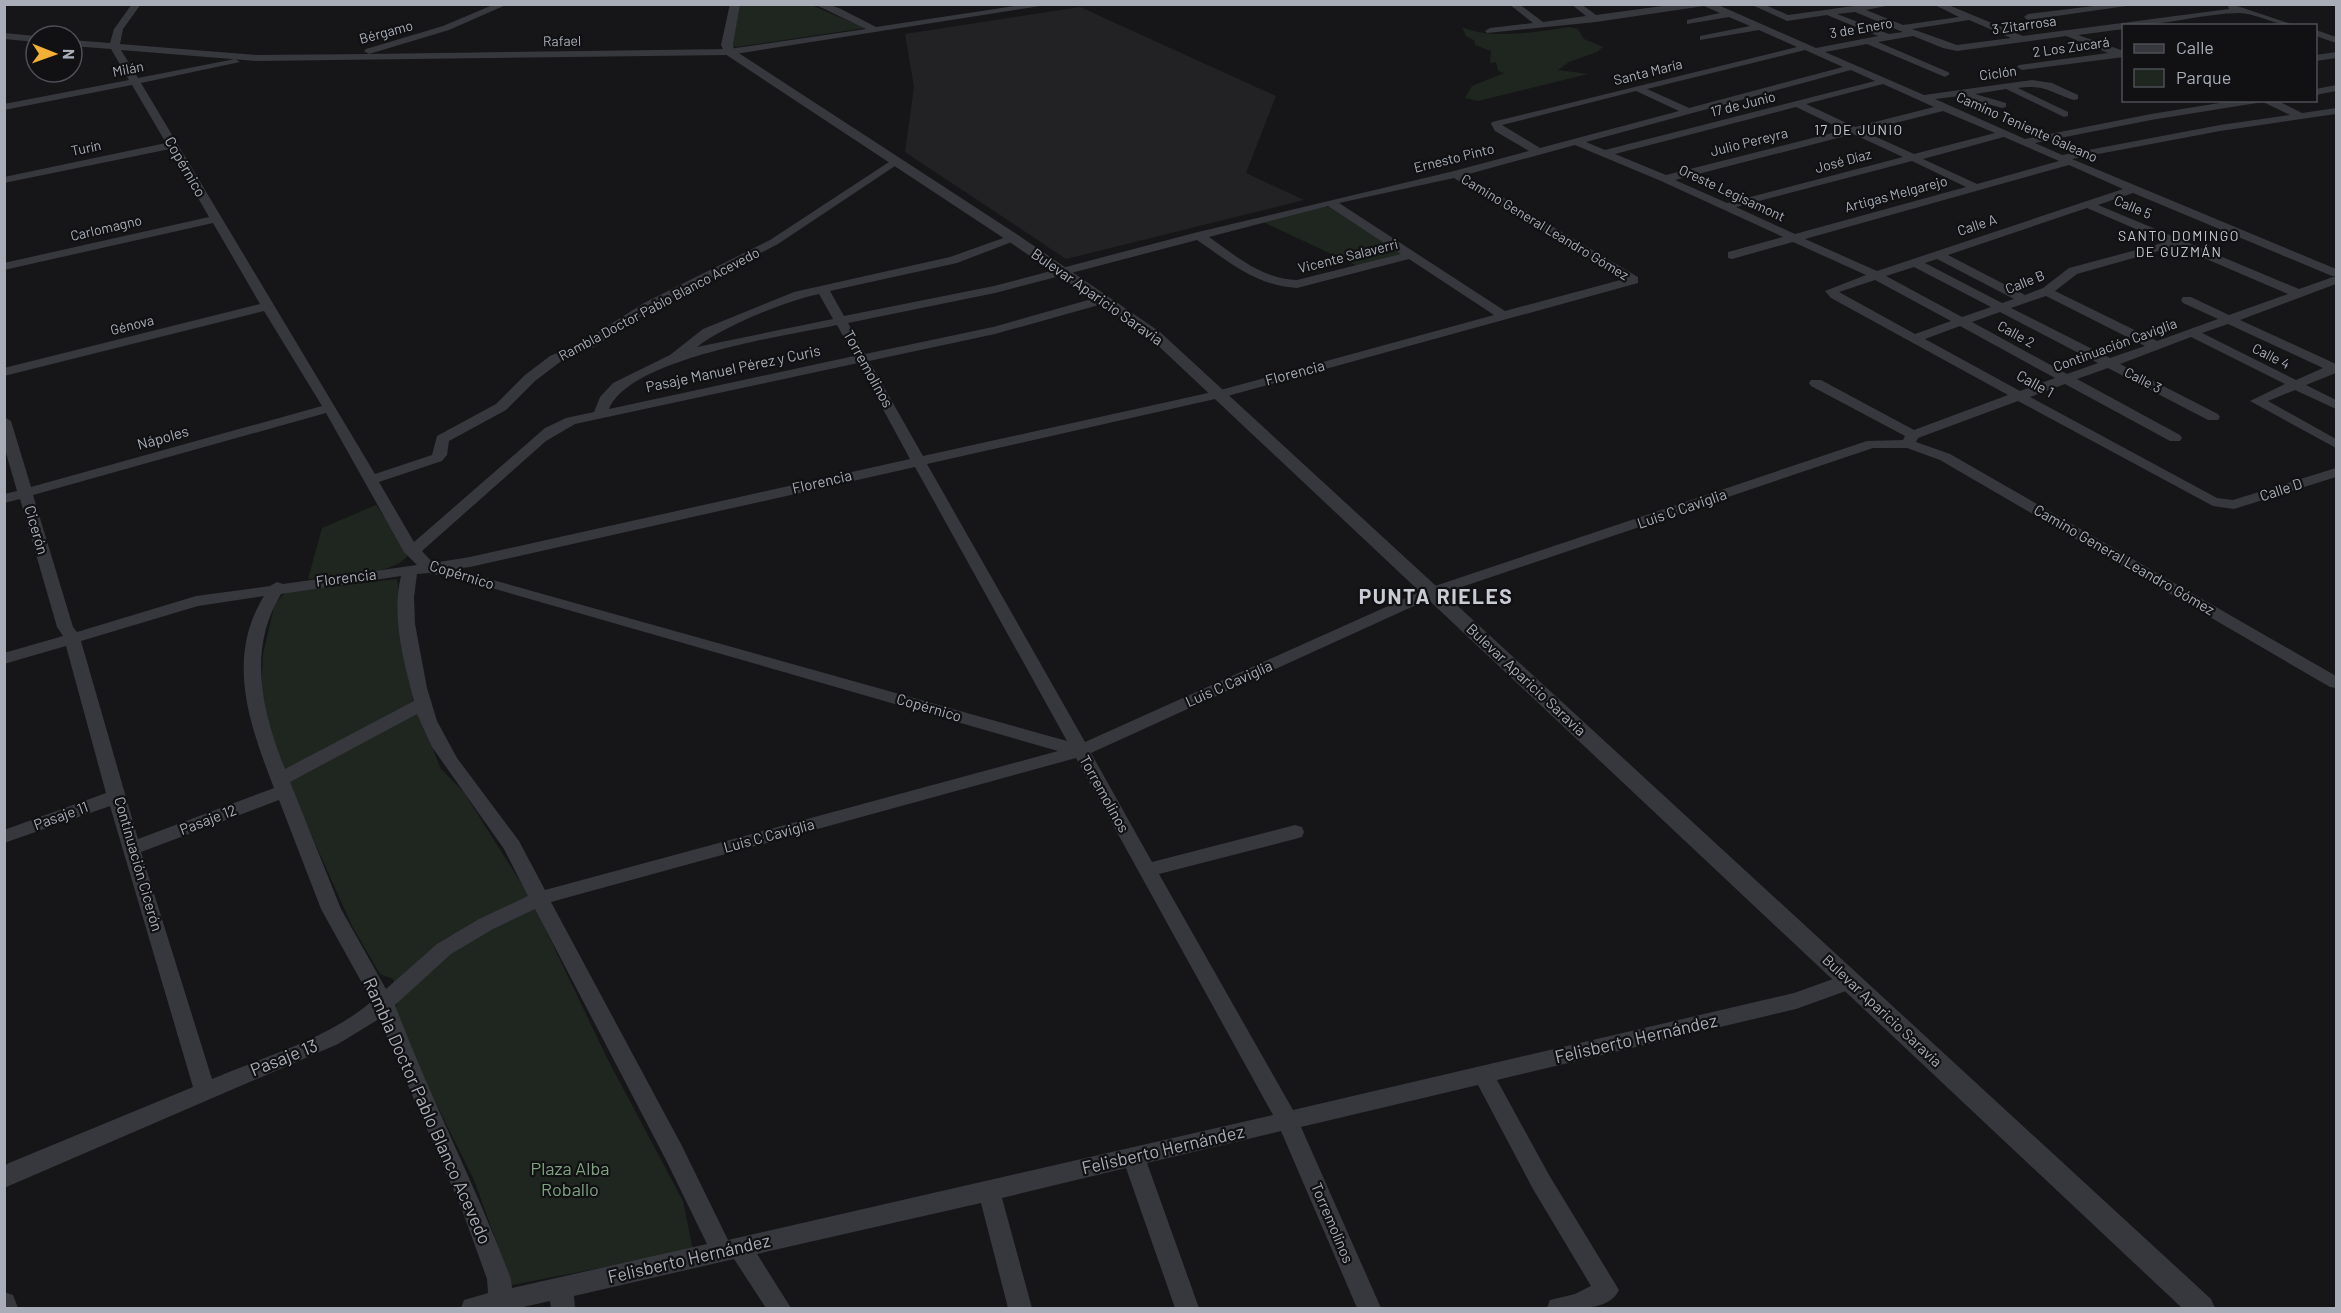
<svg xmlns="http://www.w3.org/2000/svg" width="2341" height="1313" viewBox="0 0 2341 1313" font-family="Barlow,sans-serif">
<rect width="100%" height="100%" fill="#161618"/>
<path fill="#222225" d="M1080,7l196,89 -30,77 58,27 -238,59 -161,-107 9,-65 -9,-53z"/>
<path fill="#1e261f" d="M739,5h72l54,23 -129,19 -3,-1z
M1462,27c29,13 76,5 107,0l9,2 6,10 19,8 -6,5 -28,10 -11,8 30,4 -110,27 -13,-3 7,-12 32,-13 -6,-2 -2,-9 -6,1 1,-12 -16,-6v-4l-9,-5z
M1322,207h10l70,47 -45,12 -94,-44z
M376,505l33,48c-10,23 -77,23 -101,26l14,-51z
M397,579l16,121 28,69 22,22 67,106 78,163 75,141 10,49 -181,35 -38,-105 -73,-147 -5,-26 3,-9 -6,-19 -13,-5 -28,-48 -62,-139 -24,-65 -5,-34 2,-34 12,-51 11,-11z"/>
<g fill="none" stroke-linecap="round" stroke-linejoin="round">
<path fill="#37383d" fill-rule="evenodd" d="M132,4h9l-18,25 -3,15 137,11 112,-1 -5,-3 2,-2 77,-23 52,-22h13l-59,26 -80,24 360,-5 137,-20 -52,-25h14l13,5 35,18 152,-23h25l-324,51 -472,6 -136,-11 17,28 97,-19 5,3 -99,21 234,391 57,-19 5,-19 59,-32 29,-29 25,-19 34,-15 60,-38 126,-63 122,-80 4,-1 5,3 -123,82 -126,65 -58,38 -34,15 -25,19 -29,29 -57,31 -2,14 -5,6 -63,21 35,60 131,-114 21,-10 28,-6 6,-15 13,-14 57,-28 33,-26 91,-37 156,-35 59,-21h8v4l-60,23 -127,28 14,25 150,-30 200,-53 260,-62 75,-20 -34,-20 -4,-7 1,-2 305,-75 -38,-17 -59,10v-4l50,-10 -21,-9 -42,7v-4l33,-7 -16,-7 -108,16 -109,11 -2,-2 5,-3 43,-5 -24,-19h10l24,18 43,-6 -15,-12h10l15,11 81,-11h39l100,44 62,-12 -51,-21 -40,6 -37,-17h13l25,11 80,-11h28l-30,6 37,15 56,-8 -26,-13h13l77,32 206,-27 -1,-2 3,-3 66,22c-21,0 -41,-13 -58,-13 -39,1 -77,13 -115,13v3l-46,6 46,16v6l-102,13 -5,-3 2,-2 89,-12 -42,-17 -109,15 -14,-3 -30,-12 -35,6 70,30 2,2 -5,3 -78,-33 -42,8 99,43 108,-15 20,3 26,12v4l-4,1c-24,-7 -28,-16 -56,-12l50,24v4l-4,1 -58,-28 -31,5 31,9v4l-4,1 -42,-12 -25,3 90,40 126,-25 87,-14h38l26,13 34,-5v6l-116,17 -148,28 264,110v15l-96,36 96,44v9l-30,12 30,15v9l-41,-19 -27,11 68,38v9l-86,-47 35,-17 -94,-47 -71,27 98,50 2,3 -2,3h-10l-100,-52 -31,11 103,56 2,3 -2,3h-10l-105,-57 -35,13 187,101 16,2 103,-32v9l-102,32 -21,-3 -195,-105 -100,37 -2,4 34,12 386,222v12l-6,-1 -390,-227 -33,-12h-34l-435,147 -347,158 61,109 143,-37 7,2 2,5 -2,5 -7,2 -136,35 134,236 501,-117 56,-20 7,2 3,6 -3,6 -61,22 -299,71 52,95 70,115c-11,23 -49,18 -72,18l3,-8 25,-6 16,-8 -58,-97 -55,-104 -177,42 80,181h-24l-76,-177 -134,32 52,145h-24l-49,-140 -124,30 30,110h-24l-27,-105 -224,51 34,54h-25l-32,-49 -160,37 1,12h-24l-1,-7 -31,7h-58l3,-8 24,-7 -1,-14 -26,-72 -82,-188 -41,25 -334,144v-22l5,-3 184,-76 -83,-281 -106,37v-13l102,-37 -40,-147 -62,18v-11l59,-17 -6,-9 -37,-128 -16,4v-9l13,-3 -13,-45v-29l7,4 20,66 291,-81 -58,-95 -260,65v-8l256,-64 -47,-81 -209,47v-7l205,-46 -39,-68 -166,34v-6l162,-34 -34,-58 -128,25v-6l125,-24 -18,-31 -39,-3v-6l38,3 4,-14zM1855,12l43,18 5,2 -14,2 -52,-20zM1969,20l42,18 -54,7 -45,-16zM1805,50l38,17 -154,41 -42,-19zM1851,70l24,11 -270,69 -19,-8zM1883,84l51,23 -79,20 -49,-23zM1636,91l43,20 -139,37 -38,-23zM2263,102l27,13 -70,10 -158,30 -27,-12 116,-23zM1796,107l48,23 -178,45 -51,-21zM1943,111l52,22 -81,21 -51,-23zM1853,134l50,23 -176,46 -52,-23zM2004,137l55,24 -82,23 -54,-25zM1575,145l86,36 122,56 -55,15v6l4,1 61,-17 73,33 -41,16 6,7 177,97 -94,35 -93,-50h-10l-2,3 2,3 94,50 -2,4 -36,1 -441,148 -341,153 -158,-278 297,-67 414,-114v-6l-173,-102zM1912,161l54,26 -171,47 -59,-27zM2069,165l54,24 -246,82 -72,-32zM1454,178l170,101 -119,32 -166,-108zM2133,193l199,83h4l-37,13 -201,-84zM1328,206l73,48 -104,26c-35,-1 -61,-24 -88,-43zM2087,208l79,34 -97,26 -26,20 -18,7 -77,-40zM1197,240c32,22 60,46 100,48l112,-29 85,56 -277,76 -294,65 -54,-95 126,-27 111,-31 2,-3 -6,-4 -109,31 -128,27 -17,-31 147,-30zM2176,246l112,48 -59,21 -38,-18h-8l-2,3 2,3 35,16 -61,22 -102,-50 22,-17zM1937,259l77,40 -12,4 -77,-40zM1914,267l77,40 -29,10 -76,-41zM1875,280l76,41 -36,13 -76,-42zM819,294l14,25 -136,28c26,-21 89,-46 122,-53zM2046,296l99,50 -35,12 -99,-50zM2000,312l98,51 -31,11 -95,-52zM2228,324l95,44 -27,12 -94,-47zM837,325l17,31 -245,53c21,-51 176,-73 228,-84zM1960,326l95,52 -35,13 -95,-52zM858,363l52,96 -440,98 -37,6 -11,-12 124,-110 29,-17zM326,413l78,139 13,13 -134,19 -6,-2 -7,4 -74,10 -119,36 -4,-5 -40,-132zM915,467l152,274 -613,-172 16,-2zM429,573l42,9 587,169 -513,139 -26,-49 -62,-83 -20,-37 -10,-33 -12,-64 -1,-27 3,-23zM401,576c-10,40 3,87 13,125l-129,68c-23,-57 -38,-119 -4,-175zM264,596c-39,63 -14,130 10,192l-136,51 -57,-198 117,-35zM417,714l15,33 72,102 24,47 -49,23 -42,25 -51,45 -45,-80 -51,-127zM1076,758l197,357 -545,125 -46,-94 -131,-244zM279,800l42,109 51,92c-42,37 -109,56 -160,78l-71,-227zM535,909l130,249 42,86 -195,44 -1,-9c-35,-93 -81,-181 -116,-274l56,-51 42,-25z
M2110,4h30l-112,16 -4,-3 4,-3z
M2316,30l20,7v6l-20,-7z
M4,33l32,3v6l-32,-3z
M2336,52v6l-20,3v-6z
M2336,85v6l-20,4v-6z
M4,1292l9,3 5,13h-14z"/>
<path fill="#37383d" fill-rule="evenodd" d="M730,4h10l-7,41 1,5 284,185 142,97 1051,967 4,9h-33l-1032,-970 -142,-97 -283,-187 -4,-9z"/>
</g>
<g text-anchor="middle" stroke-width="4.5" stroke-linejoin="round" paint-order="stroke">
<g font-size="14" fill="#a8adb8" stroke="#111113">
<text transform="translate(2024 25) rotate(-8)" y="5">3 Zitarrosa</text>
<text transform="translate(1861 28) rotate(-10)" y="5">3 de Enero</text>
<text transform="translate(386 32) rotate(-15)" y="5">Bérgamo</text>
<text transform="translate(562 41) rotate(-1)" y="5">Rafael</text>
<text transform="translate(2071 47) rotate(-8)" y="5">2 Los Zucará</text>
<text transform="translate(128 69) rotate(-11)" y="5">Milán</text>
<text transform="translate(1648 72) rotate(-14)" y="5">Santa María</text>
<text transform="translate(1998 73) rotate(-8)" y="5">Ciclón</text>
<text transform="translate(1743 104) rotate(-14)" y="5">17 de Junio</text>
<text transform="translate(2027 127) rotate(24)" y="5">Camino Teniente Galeano</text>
<text transform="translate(1749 142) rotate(-14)" y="5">Julio Pereyra</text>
<text transform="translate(86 148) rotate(-12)" y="5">Turín</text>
<text transform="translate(1454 158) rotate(-14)" y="5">Ernesto Pinto</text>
<text transform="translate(1843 161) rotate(-15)" y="5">José Díaz</text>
<text transform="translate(1732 193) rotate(25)" y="5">Oreste Legisamont</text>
<text transform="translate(1896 194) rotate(-15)" y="5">Artigas Melgarejo</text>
<text transform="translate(2133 207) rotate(23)" y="5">Calle 5</text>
<text transform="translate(1977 225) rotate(-18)" y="5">Calle A</text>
<text transform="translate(1545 227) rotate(31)" y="5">Camino General Leandro Gómez</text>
<text transform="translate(106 228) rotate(-13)" y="5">Carlomagno</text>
<text transform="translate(1348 256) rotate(-14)" y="5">Vicente Salaverri</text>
<text transform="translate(2025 282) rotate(-22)" y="5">Calle B</text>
<text transform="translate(659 304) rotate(-28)" y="5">Rambla Doctor Pablo Blanco Acevedo</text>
<text transform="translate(132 325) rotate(-14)" y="5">Génova</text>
<text transform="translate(2016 334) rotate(29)" y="5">Calle 2</text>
<text transform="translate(2115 345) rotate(-20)" y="5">Continuación Caviglia</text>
<text transform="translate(2271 356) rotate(27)" y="5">Calle 4</text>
<text transform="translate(2143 380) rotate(27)" y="5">Calle 3</text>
</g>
<g font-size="14" letter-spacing="1.5" fill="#c9ccd4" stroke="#111113">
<text x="1859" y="135">17 DE JUNIO</text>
<text x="2179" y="241">SANTO DOMINGO<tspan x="2179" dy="16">DE GUZMÁN</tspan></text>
</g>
<g font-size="15" fill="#a8adb8" stroke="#111113">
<text transform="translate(185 167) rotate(60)" y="5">Copérnico</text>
<text transform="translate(1097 297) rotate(35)" y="5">Bulevar Aparicio Saravia</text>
<text transform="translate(733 369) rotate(-12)" y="5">Pasaje Manuel Pérez y Curis</text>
<text transform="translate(868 369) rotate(61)" y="5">Torremolinos</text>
<text transform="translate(1295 373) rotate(-15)" y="5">Florencia</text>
<text transform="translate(2035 384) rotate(29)" y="5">Calle 1</text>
<text transform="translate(163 438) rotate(-16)" y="5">Nápoles</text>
<text transform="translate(822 482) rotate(-13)" y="5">Florencia</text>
<text transform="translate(2281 490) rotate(-18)" y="5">Calle D</text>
<text transform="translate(1682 509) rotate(-19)" y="5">Luis C Caviglia</text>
<text transform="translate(36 530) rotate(74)" y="5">Cicerón</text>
<text transform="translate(2124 560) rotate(30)" y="5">Camino General Leandro Gómez</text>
<text transform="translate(462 575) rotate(17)" y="5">Copérnico</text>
<text transform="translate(346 578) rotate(-7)" y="5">Florencia</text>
<text transform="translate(1526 680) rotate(43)" y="5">Bulevar Aparicio Saravia</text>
<text transform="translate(1229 684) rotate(-24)" y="5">Luis C Caviglia</text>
<text transform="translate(929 708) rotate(16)" y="5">Copérnico</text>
<text transform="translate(1104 794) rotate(61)" y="5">Torremolinos</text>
<text transform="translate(61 816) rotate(-20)" y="5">Pasaje 11</text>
<text transform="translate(208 820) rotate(-21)" y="5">Pasaje 12</text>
<text transform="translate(769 836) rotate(-15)" y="5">Luis C Caviglia</text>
<text transform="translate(138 864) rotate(74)" y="5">Continuación Cicerón</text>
<text transform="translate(1882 1011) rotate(43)" y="5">Bulevar Aparicio Saravia</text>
<text transform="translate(1332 1223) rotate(67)" y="5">Torremolinos</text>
</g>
<g font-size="18" fill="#a8adb8" stroke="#111113">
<text transform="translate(1636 1039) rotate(-13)" y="6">Felisberto Hernández</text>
<text transform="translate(284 1058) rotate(-22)" y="6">Pasaje 13</text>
<text transform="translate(427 1111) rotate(66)" y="6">Rambla Doctor Pablo Blanco Acevedo</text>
<text transform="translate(1163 1150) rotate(-13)" y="6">Felisberto Hernández</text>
<text transform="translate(689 1259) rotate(-13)" y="6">Felisberto Hernández</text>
</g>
<g font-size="18" fill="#7fa381" stroke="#111113">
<text x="570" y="1175">Plaza Alba<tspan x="570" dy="21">Roballo</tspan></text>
</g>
<g font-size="21" font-weight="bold" letter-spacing="1.5" fill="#c9ccd4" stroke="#111113">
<text x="1436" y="604">PUNTA RIELES</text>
</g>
</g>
<rect width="2341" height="1313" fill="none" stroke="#a8adb8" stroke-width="12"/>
<rect x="2122" y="24" width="195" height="78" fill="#111113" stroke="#4d4f55" stroke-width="1.5"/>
<rect x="2134" y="44" width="30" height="9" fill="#37383d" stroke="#4d4f55" stroke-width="1.5"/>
<text x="2176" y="54" font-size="18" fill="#a8adb8">Calle</text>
<rect x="2134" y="69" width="30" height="18" fill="#1e261f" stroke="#4d4f55" stroke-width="1.5"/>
<text x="2176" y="84" font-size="18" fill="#a8adb8">Parque</text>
<g transform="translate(54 54) rotate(91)"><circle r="28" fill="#111113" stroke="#4d4f55" stroke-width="1.5"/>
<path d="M0-4.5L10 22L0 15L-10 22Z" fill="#f2b134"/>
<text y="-9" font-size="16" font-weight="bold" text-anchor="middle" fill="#a8adb8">N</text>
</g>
</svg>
